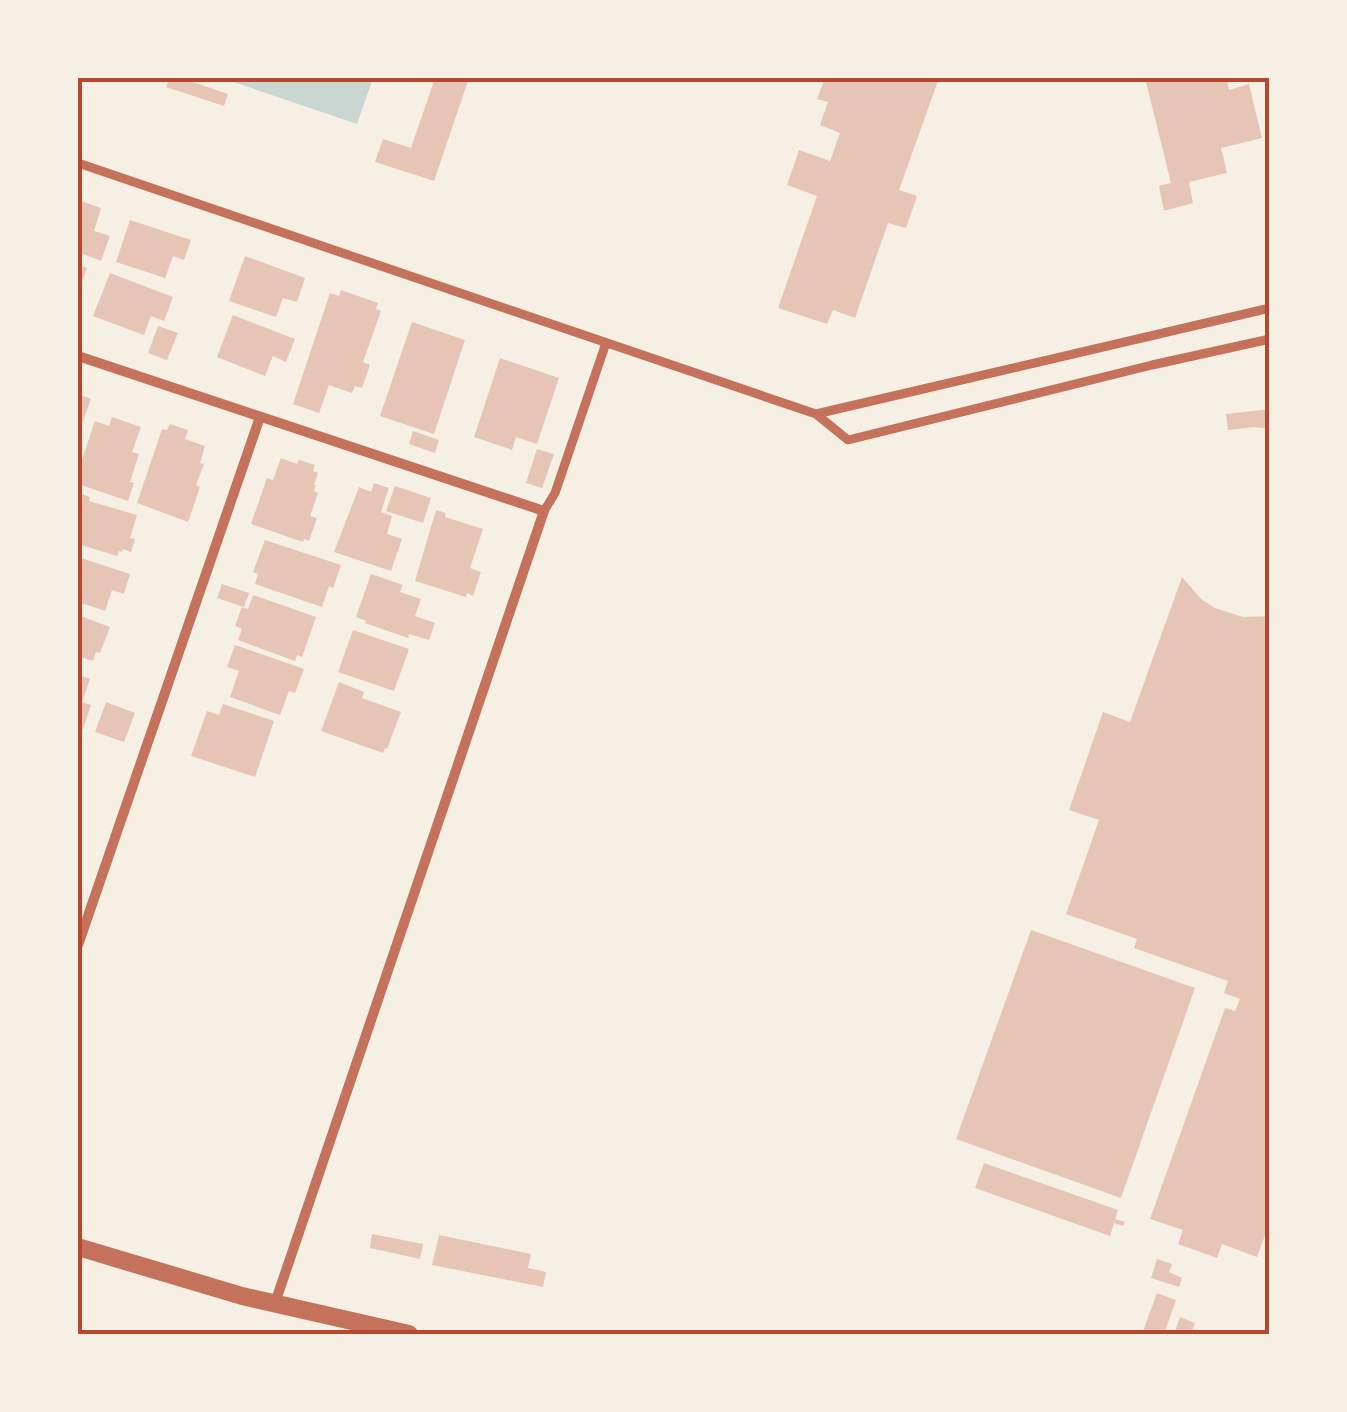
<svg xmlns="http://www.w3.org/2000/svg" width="1347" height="1412" viewBox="0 0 1347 1412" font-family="Poppins,sans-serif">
<rect width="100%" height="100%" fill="#f6efe4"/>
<path fill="#c9d6d2" d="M222,78h151l-16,46z"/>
<path fill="#e6c5b7" d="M170,78h11l47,16 -4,12 -58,-19z
M435,78h34l-35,103 -59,-19 8,-23 28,9z
M825,78h114l-40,112 18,6 -11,32 -18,-5 -33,95 -22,-8 -6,14 -49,-16 39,-112 -30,-11 12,-35 31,11 10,-28 -20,-8 8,-23 -11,-3z
M1145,78h81l3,12 20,-6 13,54 -41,10 6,25 -38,9 4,21 -29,8 -5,-25 12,-3z
M78,200l23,8 -7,23 16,5 -9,25 -23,-9z
M130,220l61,20 -7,20 -11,-4 -8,22 -49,-16z
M245,256l60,22 -8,24 -14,-4 -7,19 -47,-16z
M78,265l9,3 -9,25z
M110,273l63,24 -9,24 -13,-5 -7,19 -51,-19z
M341,290l37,13 -2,6 5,2 -18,51 7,3 -8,23 -7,-2 -3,7 -23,-8 -10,28 -26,-9 37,-111 9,3z
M233,315l62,24 -9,23 -13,-6 -8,20 -48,-19z
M412,322l53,18 -31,94 -54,-18z
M158,326l20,7 -11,27 -19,-7z
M500,358l59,20 -22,66 -21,-7 -4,13 -38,-13z
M78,394l13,5 -13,36z
M1270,409v20l-16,-2 -26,3 -2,-16z
M112,417l29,10 -9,25 7,2 -9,28 4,1 -6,18 -50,-17v-13l17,-50 14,5z
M170,424l18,6 -3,9 20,7 -5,17 4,1 -8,21 4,2 -12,35 -51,-19 25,-74 5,1z
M413,431l26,9 -4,13 -26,-9z
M537,449l17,5 -12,34 -16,-5z
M281,458l16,6 2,-4 16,5 -2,6 5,2 -4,12h2l-2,6 4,2 -8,23 7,2 -8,23 -5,-2 -1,3 -52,-18 16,-46 6,2z
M374,483l15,5 -8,24 11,4 -5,18 15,5 -11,32 -57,-19 25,-65 12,5z
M395,486l36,12 -8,25 -37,-12z
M78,493l12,4 -1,4 48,14 -7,23 5,1 -4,13 -8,-3 -1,3 -3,-1 -2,5 -39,-12z
M436,510l10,3 -1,4 38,12 -13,39 11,4 -8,24 -6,-3 -1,4 -51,-16z
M265,540l76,25 -8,23 -4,-2 -7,21 -67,-23 3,-10 -5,-2z
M78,557l52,17 -6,20 -12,-4 -7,21 -27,-9z
M371,574l32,11 -3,7 21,7 -6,17 20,7 -6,17 -20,-6 -1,4 -43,-15 1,-2 -10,-4z
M1182,577l20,23 13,8 28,9 27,-1v606l-13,35 -35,-13 -5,14 -39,-14 5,-14 -33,-11 75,-211 10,3 5,-12 -16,-6 4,-12 -94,-33 3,-9 -71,-25 33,-94 -30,-10 34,-98 27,10z
M222,584l27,9 -5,14 -27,-9z
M253,595l63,22 -14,40 -5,-2 -2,6 -57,-21 4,-11 -7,-3 7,-19 6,2z
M78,615l32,12 -10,26 -4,-1 -3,9 -12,-4 -3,7z
M353,630l56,19 -15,42 -56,-19z
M235,645l69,24 -9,24 -6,-2 -9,24 -50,-18 9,-26 -12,-4z
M78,675l12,4 -8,23 9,3 -8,24 -5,-2z
M339,682l25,10 -2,6 39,14 -14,37 -2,-1 -2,5 -62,-22z
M106,702l29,11 -11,29 -29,-10z
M223,704l51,17 -19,56 -64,-21 16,-45 12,4z
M1031,930l164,58 -74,210 -165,-59z
M984,1163l134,47 -3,9 10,3 -2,4 -9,-3 -4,13 -135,-48z
M372,1234l51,10 -3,15 -50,-11z
M439,1235l92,19 -3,14 18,4 -3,15 -111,-22z
M1157,1259l15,5 -3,8 13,6 -3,9 -28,-9z
M1157,1293l19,7 -12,34h-22z
M1180,1317l15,6 -4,11h-17z"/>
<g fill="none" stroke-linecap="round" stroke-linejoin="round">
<path stroke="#c5725c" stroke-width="9" d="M78,163l738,251 32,26 304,-75 118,-26
M816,414l454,-106
M544,511l11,-18 51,-150"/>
<path stroke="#c5725c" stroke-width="10" d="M78,356l466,155 -269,792
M78,945l182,-528"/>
<path stroke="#c5725c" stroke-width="18" d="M78,1247l164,49 167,38"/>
</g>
<rect width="1347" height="1412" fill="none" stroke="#f6efe4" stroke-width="160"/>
<rect x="80" y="80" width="1187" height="1252" fill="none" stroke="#b5482f" stroke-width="4"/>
</svg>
